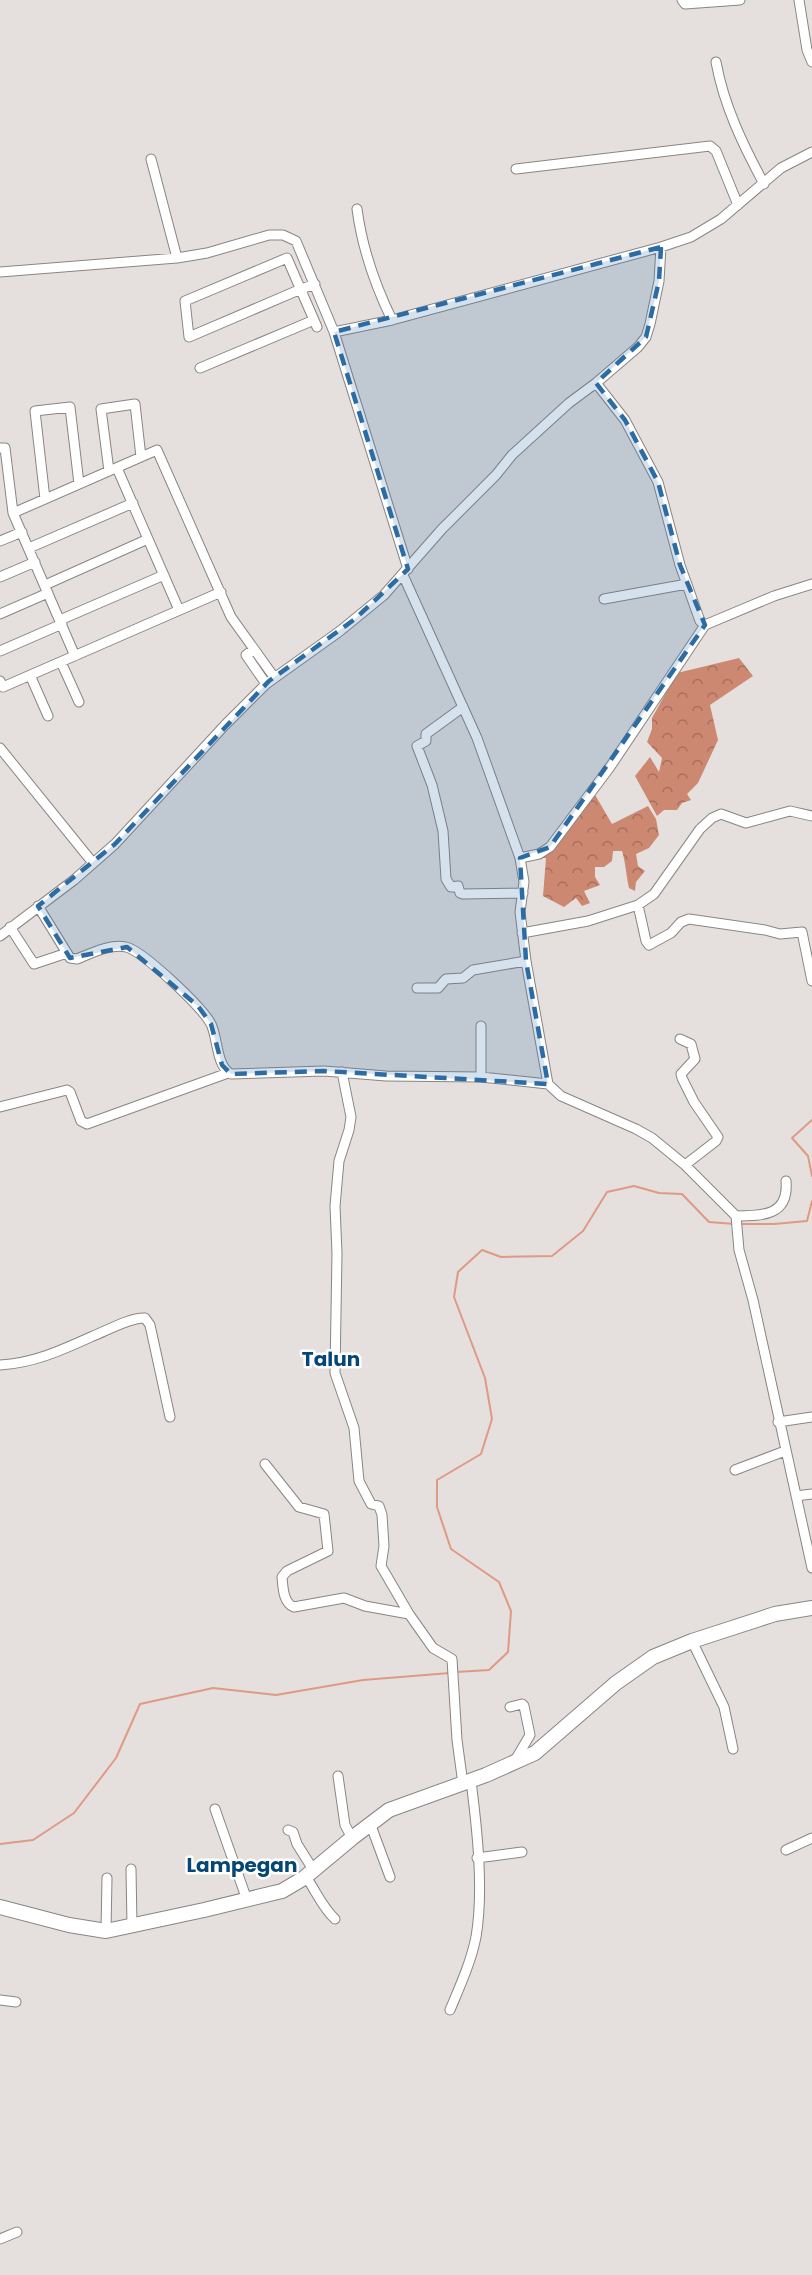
<svg xmlns="http://www.w3.org/2000/svg" width="812" height="2275" viewBox="0 0 812 2275" font-family="Poppins,sans-serif">
<defs>
<pattern id="forest-crowns" width="20" height="18" patternUnits="userSpaceOnUse" patternTransform="scale(1.5)"><rect width="20" height="18" fill="#cd8872"/><path d="M2 6a3 3 0 1 1 6 0M12 15a3 3 0 1 1 6 0" fill="none" stroke="#a76f5e"/></pattern>
</defs>
<rect width="100%" height="100%" fill="#e5e0de"/>
<path fill="url(#forest-crowns)" d="M739,658l14,18 -43,29 8,35 -20,43 -11,11 4,6 -9,3 -5,7h-13l-7,6 -22,-40 15,-19 9,15 3,-14 -15,-16 5,-13v-11l25,-45z
M594,793l18,31 36,-18 8,13 3,16 -10,13 -13,6 2,12 7,5 -9,11 -1,9 -6,-3c-3,-13 -3,-24 -7,-37h-9l-1,10 -8,6h-9v10l5,8 -16,6 6,12 -8,3 -6,-8 -12,9 -21,-11 3,-38h-8z"/>
<g fill="none" stroke-linecap="round" stroke-linejoin="round">
<path stroke="#e09983" stroke-width="2" d="M812,1120l-20,18 16,18 4,20
M741,1224h33l33,-3 5,-20
M456,1672l33,-2 19,-18 3,-41 -12,-29 -48,-33 -14,-42v-27l44,-26 11,-35 -7,-41 -31,-81 4,-25 24,-22 19,7 51,-1 31,-25 24,-39 27,-6 25,7 23,1 27,28 26,2
M0,1844l33,-4 41,-27 42,-55 24,-54 73,-16 63,7 87,-15 87,-7"/>
<defs>
<path id="minor" d="M682,0l3,4 55,-4
M799,0l8,50 5,12
M716,62c8,44 27,83 48,122
M151,159l26,99
M516,169l194,-23 6,5 22,54
M357,209c5,38 18,76 35,111l269,-73 30,-10 30,-18 60,-51 31,-16
M0,272l177,-14 30,-5 62,-18h14l13,6 38,91 74,237
M315,284l-14,5 -112,48 -4,-36 102,-43c10,23 20,46 30,69
M334,332l58,-12
M200,368l114,-48
M596,383l29,37 33,62 22,83 20,56 5,4
M0,448h5l8,65
M117,468l62,142
M109,471l-8,-62 34,-5 6,53
M45,499l-10,-88 35,-4 9,77
M0,541l22,-9
M29,548l104,-45
M403,575l74,163 43,120 4,24 -4,30 6,49 22,123 13,12 75,33 16,9 33,27 51,51 3,34 14,50 59,268
M0,577l35,-15
M45,585l103,-46
M604,599l83,-15
M0,614l48,-21
M60,620l104,-45
M253,650l-7,5 20,29
M0,651l62,-27
M75,656l-62,-143 144,-63 74,167 43,60
M61,662l18,40
M30,675l18,41
M0,681l3,6 218,-95
M463,707l-37,27v7l-9,5 15,39 11,46 3,48 5,8 7,-1 2,7 3,1 60,-1
M0,748l93,115
M520,858l19,-4 11,-7 60,-80 95,-142 69,-29 38,-12
M638,905l8,36 3,4 22,-12 10,-11 8,-3 76,11 15,4 22,-2 10,49
M38,906l32,52 7,1c13,-5 34,-16 49,-12 17,4 76,60 85,77 7,14 5,42 20,50l93,-3 62,5 95,1 67,7
M10,927l24,37 33,-11
M522,933l66,-12 50,-16 16,-11 46,-65 12,-11 9,-4 25,9 44,-12 22,5
M0,936l74,-56 41,-36 110,-119 41,-41 74,-53 44,-36 58,-66 54,-54 16,-20 57,-52 27,-20 42,-36 8,-10 4,-13 9,-43 2,-34
M417,988h21l8,-9 17,-1 10,-8 53,-9
M481,1026v51
M680,1039l11,5 4,15 -14,15 1,4 12,24 24,35 -2,4 -31,24
M342,1072l9,45 -2,13 -10,31 -4,45 2,47 -2,120 19,55 5,53 12,23 8,2 3,9 2,31 -3,20 28,48
M0,1107l67,-17 3,2 11,29 6,3 141,-51
M736,1216c28,0 53,-1 50,-35
M0,1365c34,-2 62,-15 93,-29 13,-5 38,-19 52,-18l5,7 20,92
M778,1422l34,-5
M265,1464l34,43 25,7 4,37 -41,20 -5,6c1,10 1,26 12,30l50,-9 21,8 44,8 24,34 19,11 5,81 6,44
M735,1470l50,-19
M796,1496l16,-2
M692,1641l32,66 9,42
M510,1707l12,-3 2,2 6,29 -16,27
M338,1776l7,49 7,13
M215,1809l32,91
M370,1823l20,54
M288,1830l5,2 4,12 17,27
M786,1850l26,-12
M477,1858l45,-6
M131,1869l1,56
M306,1877c10,14 16,30 29,42
M106,1931l1,-53
M0,2000l16,2
M450,2010c10,-24 21,-48 26,-73 8,-47 1,-109 -5,-156
M0,2239l17,-7"/>
<path id="secondary" d="M0,1907l69,18 37,6 98,-21 78,-19 22,-13 48,-40 37,-28 97,-35 49,-22 81,-70 37,-26 39,-16 83,-27 37,-6"/>
</defs>
<use href="#minor" stroke="#8a8584" stroke-width="11"/>
<use href="#secondary" stroke="#8a8584" stroke-width="16"/>
<use href="#minor" stroke="#fff" stroke-width="9"/>
<use href="#secondary" stroke="#fff" stroke-width="14"/>
</g>
<path fill="#2d6ca3" fill-opacity="0.2" stroke="#2d6ca3" stroke-width="4.5" stroke-dasharray="12 8" stroke-linejoin="round" d="M661,247l-2,34 -13,56 -50,46 29,37 33,62 22,83 25,60 -155,222 -30,11 6,103 22,123 -224,-13 -93,3 -9,-9 -11,-41 -13,-18 -71,-59 -57,11 -32,-52 77,-62 154,-163 86,-62 53,-50 -74,-237z"/>
<g text-anchor="middle" stroke-width="5" stroke-linejoin="round" paint-order="stroke">
<g font-size="20" font-weight="bold" fill="#044675" stroke="#fff">
<text x="331" y="1366">Talun</text>
<text x="242" y="1872">Lampegan</text>
</g>
</g>
</svg>
